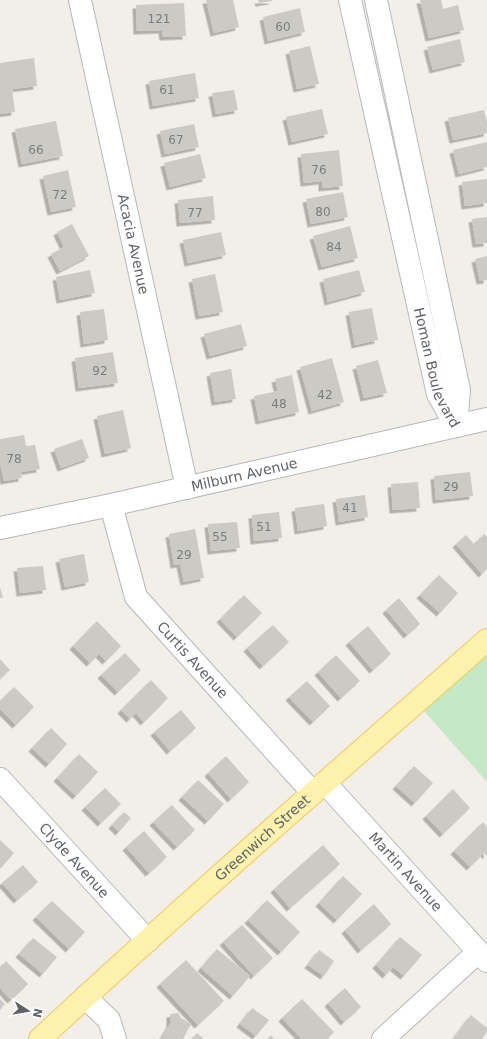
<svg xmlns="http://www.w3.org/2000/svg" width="487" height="1039" viewBox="0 0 487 1039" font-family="'DejaVu Sans',sans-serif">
<defs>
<filter id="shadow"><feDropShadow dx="-3.5" dy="3.5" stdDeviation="0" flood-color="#0004"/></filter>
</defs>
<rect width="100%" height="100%" fill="#f1efe8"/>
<path fill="#c5e8c5" d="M487,640v142l-71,-80z"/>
<path fill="#cccac5" filter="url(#shadow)" d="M206,0h27l6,27 -25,6z
M258,0h14v1l-13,2z
M420,0h21l2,9 15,-4 6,25 -35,8z
M184,3l2,33 -23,1 -1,-7 -25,1 -1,-26z
M300,8l5,24 -37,9 -5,-24z
M460,39l5,23 -32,8 -6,-23z
M310,46l9,38 -22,5 -8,-38z
M34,58l3,28 -25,3 3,23 -15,2v-51z
M195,73l4,25 -46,8 -4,-25z
M234,90l4,20 -22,4 -4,-21z
M322,109l6,25 -36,8 -6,-25z
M484,110l3,12v11l-34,7 -5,-22z
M56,121l7,35 -41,8 -7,-35z
M194,124l5,23 -34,7 -5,-23z
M487,142v25l-28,7 -6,-24z
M339,150l4,36 -21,2v-7l-18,2 -3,-29z
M200,154l6,24 -36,9 -6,-24z
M68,170l8,37 -25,5 -8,-36z
M487,179v24l-22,3 -3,-24z
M343,192l5,25 -37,7 -5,-25z
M213,196l2,24 -35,3 -2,-23z
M487,217v26l-11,1 -4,-25z
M72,224l17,32 -29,15 -9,-17 13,-7 -7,-15z
M350,226l8,32 -36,9 -9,-31z
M221,232l5,23 -38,8 -5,-23z
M487,256v24l-7,1 -5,-22z
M90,270l5,23 -35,7 -4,-23z
M359,270l6,22 -37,10 -5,-23z
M215,274l8,38 -24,4 -7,-37z
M372,308l6,32 -23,5 -6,-33z
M104,309l4,31 -24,4 -4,-32z
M241,324l6,22 -37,10 -6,-22z
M113,352l5,31 -39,5 -4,-30z
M332,358l12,44 -32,9 -12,-44z
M378,360l9,33 -23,5 -8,-32z
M231,369l5,30 -21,3 -5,-29z
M292,375l7,37 -40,9 -5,-25 24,-5 -3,-12z
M123,410l8,38 -26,6 -8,-38z
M24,435l2,11 9,-1 5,24 -19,3 1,6 -18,3 -4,-19v-23z
M82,439l7,19 -28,10 -7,-19z
M470,472l3,24 -37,4 -2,-24z
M418,482l2,26 -27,2 -2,-26z
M365,495l3,22 -29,5 -3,-23z
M324,504l3,22 -29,5 -3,-23z
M279,512l3,26 -28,3 -2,-26z
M237,522l3,26 -29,3 -3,-27z
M195,529l9,49 -20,4 -4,-18 -6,1 -5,-31z
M484,534l3,3v32l-5,5 -26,-30 10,-9 8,9z
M84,554l5,28 -24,5 -6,-28z
M43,566l3,24 -26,3 -3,-25z
M439,575l19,18 -18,20 -20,-18z
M0,587l3,11h-3z
M244,595l18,18 -25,24 -17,-18z
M399,598l21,26 -13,11 -21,-25z
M97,621l24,25 -15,15 -7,-7 -9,9 -17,-17z
M273,625l16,17 -26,24 -16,-18z
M368,626l23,28 -18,16 -24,-28z
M125,653l16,17 -23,22 -17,-17z
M336,655l24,26 -19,17 -23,-26z
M0,659l10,11 -10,9z
M151,680l17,18 -24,24 -8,-9 -6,6 -9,-9z
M307,681l23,25 -17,16 -24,-25z
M14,687l20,20 -18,18 -16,-16v-8z
M181,710l15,18 -26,23 -16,-19z
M51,728l16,16 -18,20 -17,-16z
M79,754l19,18 -22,24 -19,-18z
M226,756l23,26 -18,17 -23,-26z
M414,766l19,17 -18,20 -19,-17z
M198,780l26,24 -16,17 -26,-24z
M105,788l16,16 -20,19 -16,-16z
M453,789l17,19 -27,26 -17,-18z
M172,805l23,25 -18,17 -24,-25z
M124,812l7,6 -12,14 -7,-7z
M483,822l4,5v29l-3,-3 -14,14 -16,-16z
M144,831l23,26 -18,16 -23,-26z
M0,840l14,13 -14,16z
M323,845l17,19 -50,44 -16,-19z
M23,865l15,17 -21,18 -15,-17z
M343,876l19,18 -25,26 -18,-17z
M267,900l33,32 -19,20 -33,-32z
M52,901l33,31 -16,17 -33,-32z
M374,904l17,20 -30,26 -16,-20z
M242,925l31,33 -19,18 -31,-34z
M400,937l22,18 -18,21 -11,-9 -7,8 -10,-10z
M33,938l24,19 -14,17 -24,-20z
M217,949l33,27 -17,20 -32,-28z
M319,950l15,11 -10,15 -16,-11z
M186,960l38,41 -26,24 -38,-41z
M6,961l22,23 -17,16 -11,-12v-21z
M345,988l16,19 -17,15 -16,-19z
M0,999l5,5 -5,6z
M302,999l32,33 -7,7h-25l-20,-21z
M252,1008l17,12 -13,16 -16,-12z
M178,1013l3,5 10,6 -8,15h-22l9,-15v-10z
M471,1015l16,13v4l-5,7h-29z
M197,1033l7,6h-12z
M271,1035l3,4h-7z"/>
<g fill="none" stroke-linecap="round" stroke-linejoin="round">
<defs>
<g id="minor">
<path id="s1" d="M80,0l107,488"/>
<path id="s2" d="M350,0l88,394 18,32"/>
<path d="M376,0l83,390 -3,36"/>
<path id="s3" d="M111,505l25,92 177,196"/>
<path id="s4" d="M0,528l111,-23 376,-86"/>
<path id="s5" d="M0,779l148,162"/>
<path id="s6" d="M325,783l162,178"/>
<path d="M85,997l24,23 6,19"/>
<path d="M383,1039l95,-87"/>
</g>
<g id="major">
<path id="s7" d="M40,1039c146,-136 297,-267 447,-399"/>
</g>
</defs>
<use href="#minor" stroke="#b5b8bc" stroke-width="24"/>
<use href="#major" stroke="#f2c960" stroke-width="24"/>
<use href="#minor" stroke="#fff" stroke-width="22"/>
<use href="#major" stroke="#fff2af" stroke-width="22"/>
</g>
<g text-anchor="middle" stroke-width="3.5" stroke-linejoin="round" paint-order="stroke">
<g font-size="12" fill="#7a7d7f">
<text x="159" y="23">121</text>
<text x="283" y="31">60</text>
<text x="167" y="94">61</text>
<text x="176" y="144">67</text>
<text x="36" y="154">66</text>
<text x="319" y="174">76</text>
<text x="60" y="199">72</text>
<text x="323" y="216">80</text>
<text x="195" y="217">77</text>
<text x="334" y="251">84</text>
<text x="100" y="375">92</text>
<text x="325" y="399">42</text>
<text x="279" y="408">48</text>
<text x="14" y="463">78</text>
<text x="451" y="491">29</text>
<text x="350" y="512">41</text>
<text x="264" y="531">51</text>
<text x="220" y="541">55</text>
<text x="184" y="559">29</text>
</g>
<g font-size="14" fill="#5f6368" stroke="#fff">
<text dy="5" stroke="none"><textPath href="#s1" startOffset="250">Acacia Avenue</textPath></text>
<text dy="5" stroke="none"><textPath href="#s2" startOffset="378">Homan Boulevard</textPath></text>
<text dy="5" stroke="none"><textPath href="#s4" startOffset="250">Milburn Avenue</textPath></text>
<text dy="5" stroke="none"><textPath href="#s3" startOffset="180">Curtis Avenue</textPath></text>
<text dy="5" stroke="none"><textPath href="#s7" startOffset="300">Greenwich Street</textPath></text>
<text dy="5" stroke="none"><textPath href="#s5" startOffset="110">Clyde Avenue</textPath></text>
<text dy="5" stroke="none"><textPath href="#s6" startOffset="120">Martin Avenue</textPath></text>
</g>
</g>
<g transform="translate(28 1011) rotate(102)" stroke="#ffffff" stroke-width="3" paint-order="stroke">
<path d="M0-3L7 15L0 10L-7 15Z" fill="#5f6368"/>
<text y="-6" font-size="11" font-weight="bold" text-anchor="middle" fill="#5f6368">N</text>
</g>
</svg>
